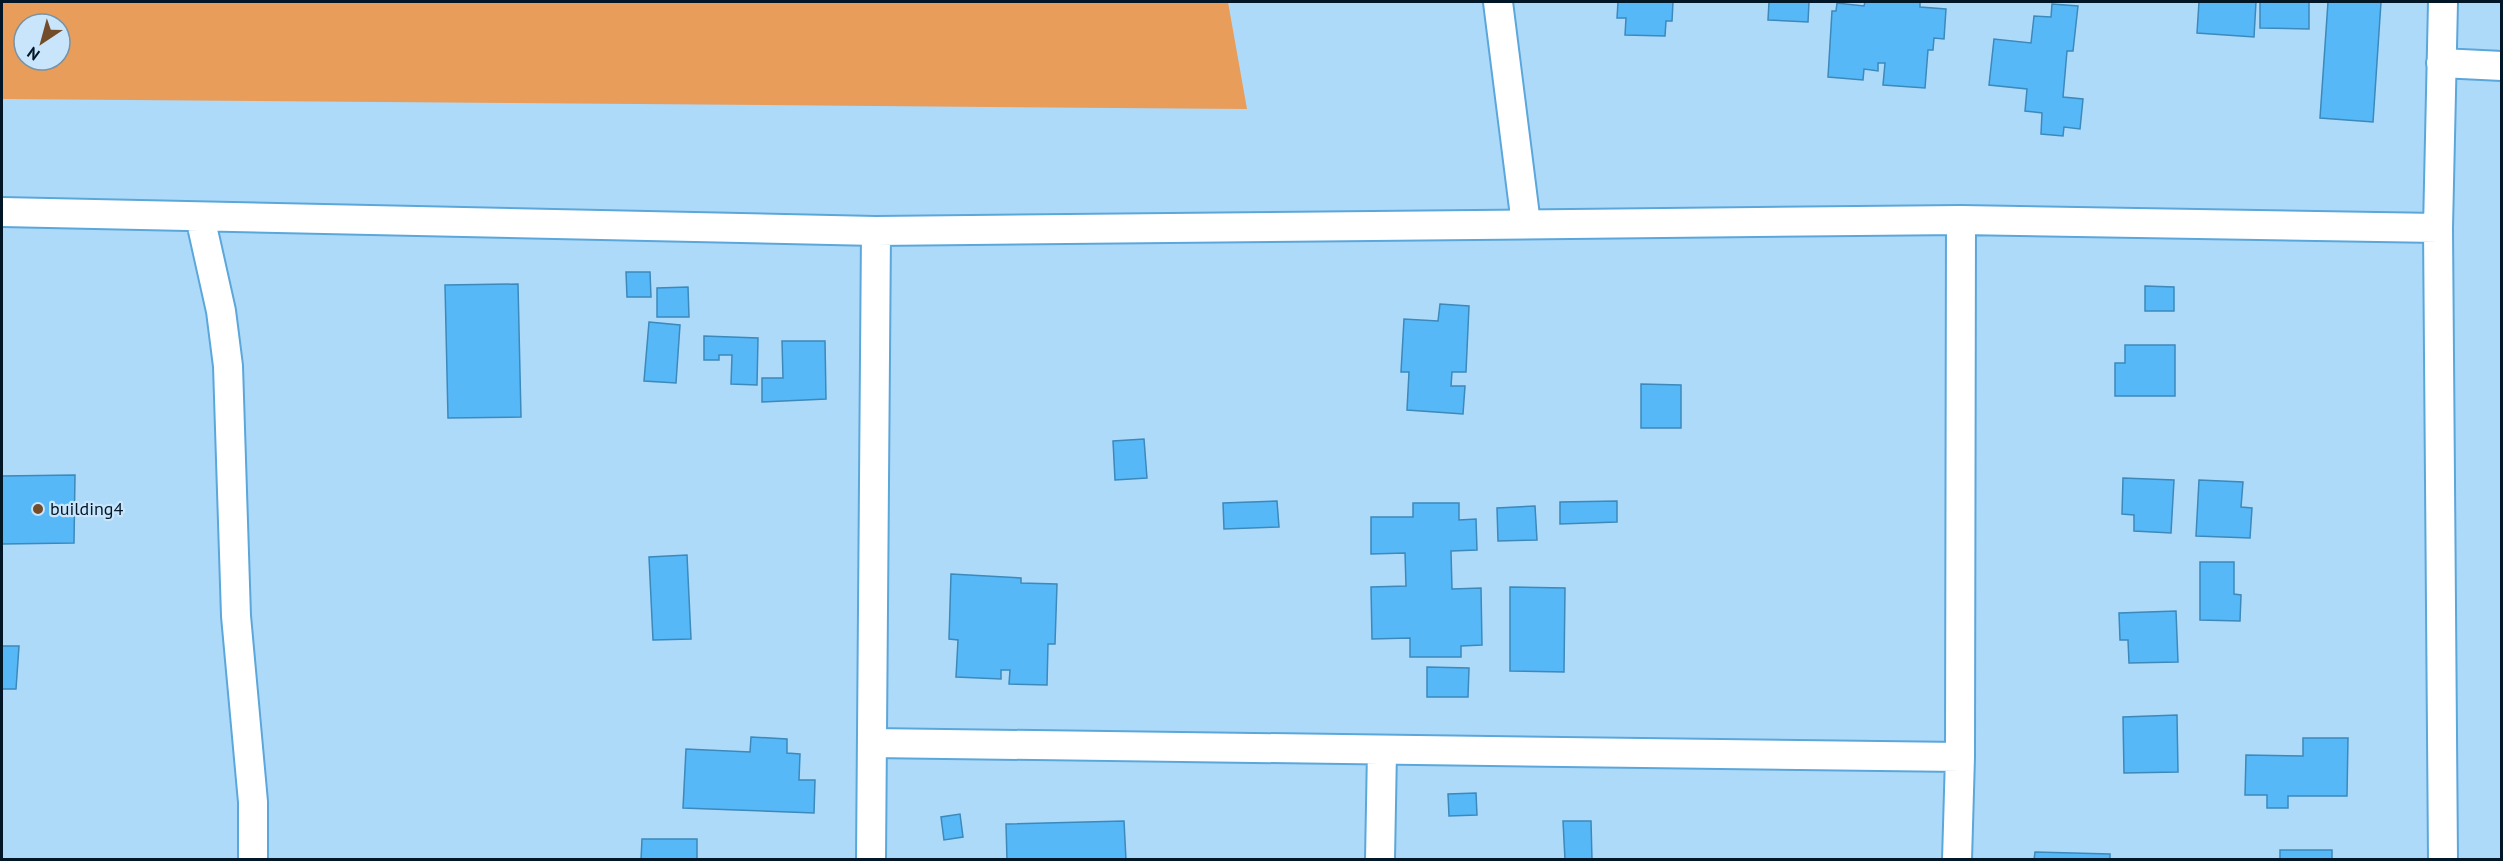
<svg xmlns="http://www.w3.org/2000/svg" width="2503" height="861" viewBox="0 0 2503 861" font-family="'PT Sans',sans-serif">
<rect width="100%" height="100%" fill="#aedafa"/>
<path fill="#e89d5b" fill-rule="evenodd" d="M2,2h1226l19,107 -1245,-10zM24,24h36v36h-36z"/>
<path fill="#57b8f8" stroke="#3c89bb" stroke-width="1.5" d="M1618,2h55l-1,19h-6l-1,15 -40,-1 1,-17h-9z
M1769,2h40l-1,20 -40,-2z
M1865,2h55v5l26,2 -2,30 -10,-1 -1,12h-5l-3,38 -42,-3 2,-22h-7v8l-14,-2 -1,11 -35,-3 4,-66h4l1,-8 27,3z
M2199,2h57l-2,35 -57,-4z
M2260,2h49v27l-49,-1z
M2328,2h53l-8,120 -53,-4z
M2052,4l26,2 -5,45h-6l-4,46 20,2 -3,30 -16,-2 -1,9 -22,-2 1,-21 -17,-2 2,-22 -38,-4 5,-46 37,4 3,-27 17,1z
M626,272h24l1,25h-24z
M518,284l3,133 -73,1 -3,-133z
M2145,286l29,1v24h-29z
M688,287l1,30h-32v-29z
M1440,304l29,2 -3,66h-14l-1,14h14l-2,28 -56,-4 2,-38h-8l3,-53 34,2z
M649,322l31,3 -4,58 -32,-2z
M704,336l54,2 -1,47 -26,-1 1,-29h-13v5h-15z
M782,341h43l1,58 -64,3v-24h21z
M2125,345h50v51h-60v-33h10z
M1641,384l40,1v43h-40z
M1144,439l3,39 -32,2 -2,-39z
M75,475l-1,68 -72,1v-68z
M2123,478l51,2 -3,53 -37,-2v-16l-12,-1z
M2199,480l44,2 -2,25 11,1 -2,30 -54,-2z
M1277,501l2,26 -55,2 -1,-26z
M1617,501v21l-57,2v-22z
M1413,503h46v17l17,-1 1,31 -26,1 1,38 29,-1 1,57 -21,1v11h-51v-19l-38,1 -1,-52 35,-1 -1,-33 -34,1v-37h42z
M1535,506l2,34 -39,1 -1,-33z
M687,555l4,84 -38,1 -4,-83z
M2200,562h34v32l7,1 -1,26 -40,-1z
M951,574l70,4v5l36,1 -2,60h-7l-1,41 -38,-1 1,-14h-9v9l-45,-2 2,-37 -9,-1z
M1510,587l55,1 -1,84 -54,-1z
M2176,611l2,51 -49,1 -1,-23h-8l-1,-27z
M2,646h17l-3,43h-14z
M1427,667l42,1 -1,29h-41z
M2177,715l1,57 -54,1 -1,-56z
M751,737l36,2v14l13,1 -1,26h16l-1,33 -131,-5 3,-59 64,3z
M2303,738h45l-1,58h-59v12h-21v-13h-22l1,-40 57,1z
M1476,793l1,22 -28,1 -1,-22z
M960,814l3,23 -19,3 -3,-23z
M1124,821l2,39h-119l-1,-36z
M1563,821h28l1,39h-27z
M642,839h55v21h-56z
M2280,850h52v10h-52z
M2035,852l75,2v6h-76z"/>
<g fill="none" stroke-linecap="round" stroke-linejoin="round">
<defs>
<path id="street" d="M1498,2l28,222
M2443,2l-5,226 5,632
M2441,63l61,3
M2,212l874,19 1085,-11 477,8
M200,217l21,94 7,55 8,250 17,186v58
M872,743l1088,14
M871,860l5,-629
M1380,860l2,-110
M1957,860l3,-103 1,-537"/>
</defs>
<use href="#street" stroke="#5ba7db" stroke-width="32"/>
<use href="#street" stroke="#fff" stroke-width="28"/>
</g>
<circle fill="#734c2a" stroke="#c8e5fb" stroke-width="2" cx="38" cy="509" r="6"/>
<g text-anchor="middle" stroke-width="4.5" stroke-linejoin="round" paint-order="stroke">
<g font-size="18" fill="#011626" stroke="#c8e5fb" text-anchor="start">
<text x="50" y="515">building4</text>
</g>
</g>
<rect width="2503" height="861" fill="none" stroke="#011626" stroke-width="6"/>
<g transform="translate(42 42) rotate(216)"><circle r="28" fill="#c8e5fb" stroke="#7892a6" stroke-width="1.5"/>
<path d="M0-4.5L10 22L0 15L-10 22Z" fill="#734c2a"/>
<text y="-9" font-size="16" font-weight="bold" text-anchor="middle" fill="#011626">N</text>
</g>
</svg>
